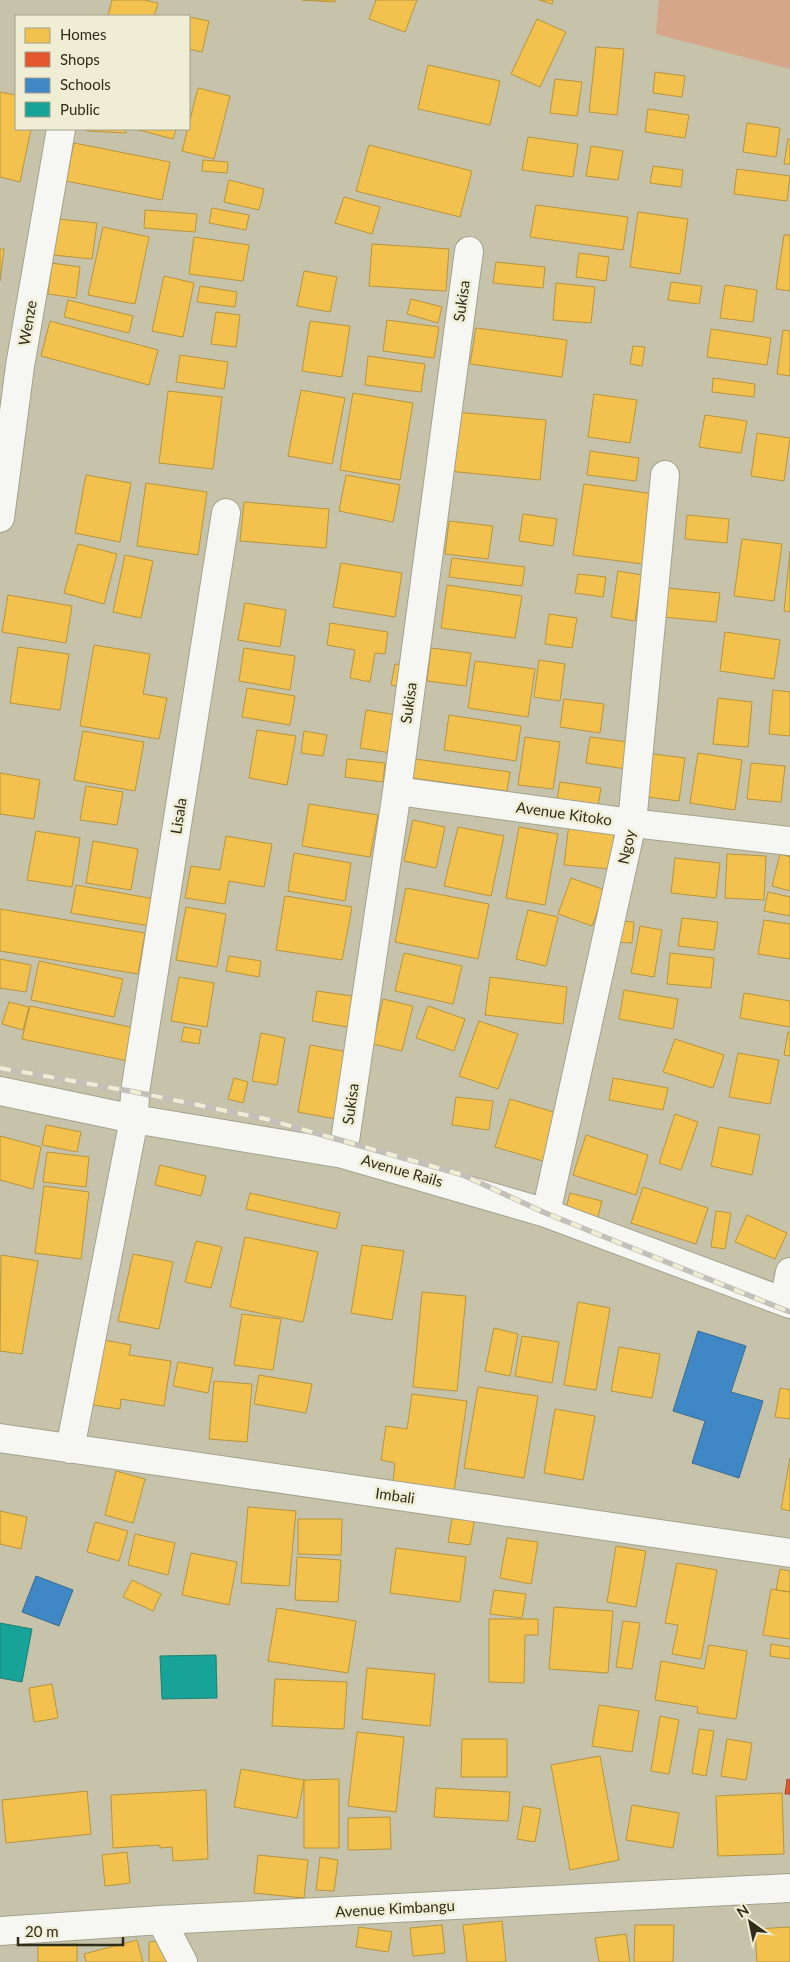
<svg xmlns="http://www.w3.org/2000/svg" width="790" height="1962" viewBox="0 0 790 1962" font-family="Lato,sans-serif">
<rect width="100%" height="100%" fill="#c6c3aa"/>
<path fill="#d5a68a" d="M659,0h131v69l-134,-35z"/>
<path fill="#f2c14e" stroke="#b8953e" d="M112,0h33l13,3 -4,13h-46z
M302,0h33v2z
M376,0h41l-12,32 -36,-13z
M539,0h14l-1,4z
M189,17l20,4 -7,31 -13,-3z
M537,19l29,13 -26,55 -29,-13z
M596,47l28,2 -7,66 -28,-3z
M428,65l72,16 -10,44 -72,-16z
M655,72l30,4 -3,21 -29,-4z
M555,79l27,3 -5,34 -27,-3z
M198,88l32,8 -16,63 -32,-8z
M0,92l16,3v34h15l-11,53 -20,-5z
M648,109l41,6 -4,23 -40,-6z
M747,123l33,5 -4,29 -33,-5z
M87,129h39v4l-39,-2z
M135,129h41l-3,10z
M528,137l50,7 -5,33 -51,-7z
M788,139h2v25h-6z
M74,143l96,19 -8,38 -96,-19z
M369,145l103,26 -12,46 -104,-26z
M591,146l32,5 -5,29 -32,-4z
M203,160l25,2 -1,11 -25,-2z
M653,166l30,4 -2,17 -31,-4z
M737,169l53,7 -3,25 -53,-7z
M229,180l35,9 -5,21 -35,-8z
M344,197l36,10 -8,27 -37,-11z
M536,205l92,12 -5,33 -93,-13z
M212,208l37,7 -3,15 -37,-7z
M145,210l52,4 -2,18 -51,-4z
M638,212l50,7 -8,55 -50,-7z
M58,219l39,4 -5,36 -39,-4z
M103,227l46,10 -14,67 -47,-9z
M784,235h6v56l-14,-2z
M194,237l55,8 -6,36 -54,-7z
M372,244l77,5 -3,42 -77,-5z
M0,249h4l-4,32z
M579,253l30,4 -3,24 -30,-4z
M496,262l49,5 -2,21 -50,-5z
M52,263l28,4 -4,31 -28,-4z
M304,271l33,6 -7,35 -33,-6z
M164,276l30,7 -11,54 -31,-6z
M671,282l31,4 -3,18 -31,-4z
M556,283l39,4 -4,36 -38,-3z
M725,285l32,5 -4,32 -33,-4z
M200,286l37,6 -2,15 -38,-5z
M411,299l31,8 -4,16 -31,-9z
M68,300l65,16 -4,17 -65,-16z
M216,312l24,3 -4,32 -25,-3z
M387,320l52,7 -5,31 -51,-7z
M50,321l108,29 -9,35 -108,-29z
M310,321l40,5 -8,51 -40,-6z
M476,328l91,12 -5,37 -92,-13z
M711,329l60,9 -4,27 -60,-8z
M783,330l7,1v45l-13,-2z
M633,346l12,1 -3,19 -12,-2z
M180,355l48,7 -4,27 -48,-7z
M368,356l57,8 -4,28 -56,-7z
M713,378l42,6 -1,13 -42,-5z
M301,390l44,8 -13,66 -44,-8z
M168,391l54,6 -9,72 -54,-6z
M353,393l60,10 -13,77 -60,-10z
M594,394l43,6 -7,43 -42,-6z
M455,412l91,8 -6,60 -92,-9z
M705,415l42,6 -6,32 -42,-6z
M757,433l33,5 -6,43 -33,-5z
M590,451l49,7 -3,23 -49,-6z
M86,475l45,8 -11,59 -45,-9z
M346,475l54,10 -7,37 -54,-11z
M146,483l61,9 -9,63 -61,-9z
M584,484l70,10 -11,70 -70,-9z
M244,502l85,7 -3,39 -86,-7z
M523,514l34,5 -4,27 -34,-5z
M687,515l42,4 -2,24 -42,-4z
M449,521l44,5 -5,33 -43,-5z
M742,539l40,5 -8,57 -40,-5z
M78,544l39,10 -13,50 -40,-11z
M790,551v61l-6,-1z
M125,555l28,6 -12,57 -28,-6z
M452,558l73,9 -3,19 -73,-9z
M341,563l61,10 -7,44 -62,-10z
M618,571l24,4 -7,46 -24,-4z
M578,574l28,3 -3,20 -28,-4z
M447,585l75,11 -7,42 -74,-10z
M667,588l53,5 -4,29 -53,-5z
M8,595l64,11 -6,37 -64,-11z
M245,603l41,7 -6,37 -42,-7z
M549,614l28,4 -5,30 -27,-4z
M330,623l58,9 -3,22 -10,-1 -5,29 -20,-4 5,-28 -28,-5z
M725,632l55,8 -6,39 -54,-8z
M94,645l56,9 -7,40 24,4 -8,41 -79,-13z
M18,647l51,7 -9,56 -50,-7z
M244,648l51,8 -5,34 -51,-9z
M431,648l40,5 -5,33 -39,-5z
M539,660l26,4 -5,37 -26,-4z
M475,661l60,8 -7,48 -60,-9z
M395,664l17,2 -4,22 -17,-3z
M247,688l48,8 -5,29 -48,-8z
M773,690l17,2v44l-21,-2z
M718,698l34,4 -4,45 -35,-3z
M564,699l40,5 -4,29 -40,-6z
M366,710l31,5 -6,38 -31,-5z
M449,715l72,11 -5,35 -72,-11z
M257,730l39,6 -9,49 -38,-7z
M83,731l61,11 -9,49 -61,-11z
M304,731l23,4 -4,21 -22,-3z
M525,737l35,5 -7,47 -35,-4z
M590,737l46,6 -3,27 -47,-7z
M698,753l44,7 -7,50 -45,-7z
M653,754l32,4 -6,43 -32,-4z
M347,759l38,4 -2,19 -38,-5z
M415,759l95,13 -3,19 -95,-13z
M751,763l34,3 -4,36 -34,-3z
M0,773l40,7 -6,39 -34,-5z
M560,782l41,6 -3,17 -41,-5z
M86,786l37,6 -6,33 -37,-5z
M309,804l69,11 -8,42 -68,-11z
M413,820l32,7 -9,41 -32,-7z
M569,824l46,6 -5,39 -46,-4z
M458,827l46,9 -13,60 -47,-10z
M519,827l39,7 -13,71 -39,-7z
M36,831l44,7 -8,49 -45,-7z
M226,836l46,8 -8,43 -35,-6 -4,23 -40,-6 6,-32 29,4z
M93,841l45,8 -7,41 -45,-7z
M294,853l57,10 -6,38 -57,-10z
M727,854l39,2 -2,44 -39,-2z
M780,854l10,3v34l-18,-5z
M675,858l45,5 -4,35 -45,-5z
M571,878l34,12 -13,36 -34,-12z
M76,885l79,14 -5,27 -79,-13z
M406,888l83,16 -11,55 -83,-17z
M768,892l22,5v19l-26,-5z
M285,896l67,11 -10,53 -66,-10z
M186,907l40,7 -9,53 -41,-7z
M0,909l145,24 -7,41 -138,-23z
M528,910l30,7 -12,49 -30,-7z
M682,918l36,4 -4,28 -36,-4z
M764,920l26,4v35l-32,-5z
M618,921l16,1 -2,21 -16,-1z
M640,926l22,4 -8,47 -23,-4z
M404,953l58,13 -9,38 -58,-13z
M670,953l44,5 -3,30 -44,-4z
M229,956l32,5 -2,16 -33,-6z
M0,959l31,6 -5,27 -26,-4z
M39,961l84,18 -9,38 -83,-17z
M179,977l35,6 -7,44 -36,-6z
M490,977l77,10 -4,37 -78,-9z
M624,990l54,9 -5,30 -54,-10z
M317,991l42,6 -5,31 -42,-7z
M744,993l46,8v26l-50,-9z
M383,999l30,7 -11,45 -29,-7z
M9,1002l20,5 -6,23 -21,-6z
M30,1006l105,22 -7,33 -106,-22z
M428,1006l37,13 -11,32 -38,-13z
M479,1021l39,13 -20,55 -39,-13z
M184,1027l17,3 -2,14 -18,-3z
M788,1032h2v24l-6,-1z
M261,1033l24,5 -8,47 -25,-4z
M675,1039l49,16 -11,33 -50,-16z
M310,1045l43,8 -12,67 -43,-8z
M738,1053l41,7 -9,44 -41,-7z
M234,1078l14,4 -5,21 -15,-4z
M613,1078l55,10 -5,22 -54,-10z
M456,1097l37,4 -4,29 -37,-5z
M510,1099l47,14 -14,48 -48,-14z
M675,1114l23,8 -17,48 -22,-7z
M46,1125l35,7 -4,20 -35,-7z
M719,1127l41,8 -8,40 -41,-9z
M586,1135l62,20 -12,40 -63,-20z
M0,1136l41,11 -8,42 -33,-9z
M47,1152l42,5 -3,30 -43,-5z
M160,1165l46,11 -5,20 -46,-11z
M44,1186l45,6 -8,67 -46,-6z
M643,1187l65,21 -12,36 -65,-21z
M250,1193l90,20 -4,16 -90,-20z
M570,1193l32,8 -5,19 -32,-8z
M716,1211l15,2 -6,36 -14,-2z
M747,1215l40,18 -12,26 -40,-17z
M245,1237l73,15 -15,70 -73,-15z
M196,1241l26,6 -11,41 -26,-6z
M362,1245l42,6 -12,69 -41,-7z
M133,1254l40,8 -14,67 -41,-8z
M1,1255l37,6 -16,93 -22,-3z
M422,1292l44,4 -9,95 -44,-4z
M578,1302l32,6 -14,82 -32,-5z
M242,1314l39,5 -8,51 -39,-5z
M494,1328l24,6 -8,42 -25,-5z
M522,1336l37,6 -7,41 -37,-7z
M104,1340l27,5 -2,10 42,6 -7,45 -43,-7 -1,10 -27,-4z
M619,1347l41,7 -8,44 -41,-7z
M178,1362l35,6 -5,25 -35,-7z
M259,1375l53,9 -6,29 -52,-9z
M214,1381l38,3 -5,58 -38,-3z
M478,1387l60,9 -14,82 -60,-10z
M780,1388l10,2v29l-15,-2z
M412,1394l55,7 -13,91 -61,-9 2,-20 -14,-3 5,-34 21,3z
M555,1409l40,7 -12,64 -39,-7z
M790,1458v53l-9,-2z
M116,1471l29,8 -12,44 -28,-8z
M248,1507l48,4 -7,75 -48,-3z
M0,1511l27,6 -6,32 -21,-5z
M453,1514l22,3 -5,28 -22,-3z
M298,1519h44l-1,36 -43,-1z
M95,1522l33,9 -9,30 -32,-9z
M135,1534l40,9 -7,32 -40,-10z
M507,1538l31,4 -7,42 -31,-6z
M616,1546l30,5 -10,56 -29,-5z
M396,1548l70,9 -6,45 -70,-9z
M191,1553l46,9 -8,43 -47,-10z
M297,1557l44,3 -3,42 -43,-2z
M677,1563l40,7 -16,89 -29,-5 6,-29 -13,-2z
M780,1569l10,2v21l-14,-2z
M132,1580l29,14 -8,17 -30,-14z
M771,1589l19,3v47l-27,-4z
M494,1590l32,4 -4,24 -32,-4z
M554,1607l59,4 -5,62 -59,-4z
M277,1608l79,13 -8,52 -80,-12z
M489,1619h49v16h-13l-1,48 -35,-1z
M623,1621l17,2 -8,46 -16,-2z
M771,1644l19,3v12l-20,-3z
M709,1645l38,6 -11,68 -39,-6 1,-6 -43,-7 6,-39 43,8z
M367,1668l68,6 -5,52 -68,-7z
M275,1679l72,3 -3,47 -72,-3z
M52,1684l6,34 -24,4 -5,-34z
M599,1705l40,6 -7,41 -40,-6z
M660,1716l19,4 -10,54 -18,-3z
M699,1729l15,2 -8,45 -14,-3z
M357,1732l47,5 -8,75 -48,-6z
M462,1739h45v38h-46z
M727,1739l25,4 -6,37 -25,-4z
M600,1756l19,104 -49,10 -19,-105z
M241,1769l63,11 -7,38 -63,-11z
M339,1779v69h-35v-68z
M436,1788l74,4 -2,29 -74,-4z
M206,1790l2,69 -35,2 -1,-14 -12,1v-3l-47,3 -2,-53z
M87,1791l4,43 -85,9 -4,-43z
M782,1793l2,61 -66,2 -2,-60z
M632,1805l47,8 -6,35 -47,-8z
M523,1806l18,3 -6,33 -18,-3z
M390,1817l1,32 -43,1v-32z
M127,1852l3,31 -25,3 -3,-31z
M258,1855l50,5 -4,38 -50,-5z
M320,1857l18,3 -4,31 -18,-1z
M502,1921l4,41h-39l-4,-37z
M442,1925l3,28 -32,3 -3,-28z
M635,1925h39l-1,37h-39z
M359,1927l33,5 -4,20 -32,-5z
M790,1927v35h-33l-2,-33z
M626,1934l4,28h-31l-4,-24z
M137,1940l6,22h-57l-2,-8z
M164,1940l14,22h-29v-20z
M77,1944v18h-39v-17z"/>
<path fill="#e4572e" stroke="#ae4a28" d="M787,1779l3,1v14h-5z"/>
<path fill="#3f88c5" stroke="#3a6d92" d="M698,1331l48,15 -15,46 32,9 -24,77 -47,-15 13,-42 -32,-10z
M36,1576l37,14 -14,36 -37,-14z"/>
<path fill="#17a398" stroke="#1e8072" d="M0,1623l32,6 -10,53 -22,-4z
M216,1655l1,43 -55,1 -2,-43z"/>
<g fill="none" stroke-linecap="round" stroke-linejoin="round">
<defs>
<path id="minor" d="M0,518l20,-152 41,-237
M397,791l235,32 158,18
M0,1091l134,28 209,35 200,58 247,92
M343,1154l54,-363 72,-540
M546,1213l86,-390 33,-348
M784,1301l6,-29
M0,1438l790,115
M70,1449l64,-330 1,-27 91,-579
M161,1920l22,42
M0,1931l161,-11 629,-32"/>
</defs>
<use href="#minor" stroke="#a4a28d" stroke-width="30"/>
<use href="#minor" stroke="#f6f6f2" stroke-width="28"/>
<defs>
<path id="rail" d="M0,1068l135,24 131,27 197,56 80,37 247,100"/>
</defs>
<use href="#rail" stroke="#c2c0b9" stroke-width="5.5"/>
<use href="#rail" stroke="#efedd4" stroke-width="4" stroke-dasharray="11" stroke-linecap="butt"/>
</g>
<g text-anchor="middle" stroke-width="5" stroke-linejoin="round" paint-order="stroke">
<g font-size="15" fill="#2f2d1a" stroke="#efedd4">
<text transform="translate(462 301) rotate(-82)" y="5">Sukisa</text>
<text transform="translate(28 323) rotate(-80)" y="5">Wenze</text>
<text transform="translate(409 703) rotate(-82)" y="5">Sukisa</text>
<text transform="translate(564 814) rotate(8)" y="5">Avenue Kitoko</text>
<text transform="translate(179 816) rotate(-81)" y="5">Lisala</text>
<text transform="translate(627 847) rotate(-78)" y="5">Ngoy</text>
<text transform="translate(351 1104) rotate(-82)" y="5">Sukisa</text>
<text transform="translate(402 1171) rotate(16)" y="5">Avenue Rails</text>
<text transform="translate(395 1496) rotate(8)" y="5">Imbali</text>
<text transform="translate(395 1909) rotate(-3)" y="5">Avenue Kimbangu</text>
</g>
</g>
<rect x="15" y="15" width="175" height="115" fill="#efedd4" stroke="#a2a08a"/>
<rect x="25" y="28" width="25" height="15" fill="#f2c14e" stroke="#a2a08a"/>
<text x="60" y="40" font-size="15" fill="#2f2d1a">Homes</text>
<rect x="25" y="52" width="25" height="15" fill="#e4572e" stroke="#a2a08a"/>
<text x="60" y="65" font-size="15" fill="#2f2d1a">Shops</text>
<rect x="25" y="78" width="25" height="15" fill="#3f88c5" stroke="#a2a08a"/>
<text x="60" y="90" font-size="15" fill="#2f2d1a">Schools</text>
<rect x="25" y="102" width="25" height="15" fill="#17a398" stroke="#a2a08a"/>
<text x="60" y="115" font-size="15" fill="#2f2d1a">Public</text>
<g transform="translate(750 1922) rotate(327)" stroke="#efedd4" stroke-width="4" paint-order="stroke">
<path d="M0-4L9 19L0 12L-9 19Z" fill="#2f2d1a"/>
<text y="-8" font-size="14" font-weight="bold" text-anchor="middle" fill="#2f2d1a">N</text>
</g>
<path d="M18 1937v8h105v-8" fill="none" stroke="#2f2d1a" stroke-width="2.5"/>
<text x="25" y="1937" font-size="15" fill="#2f2d1a" stroke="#efedd4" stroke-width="4" paint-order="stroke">20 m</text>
</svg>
